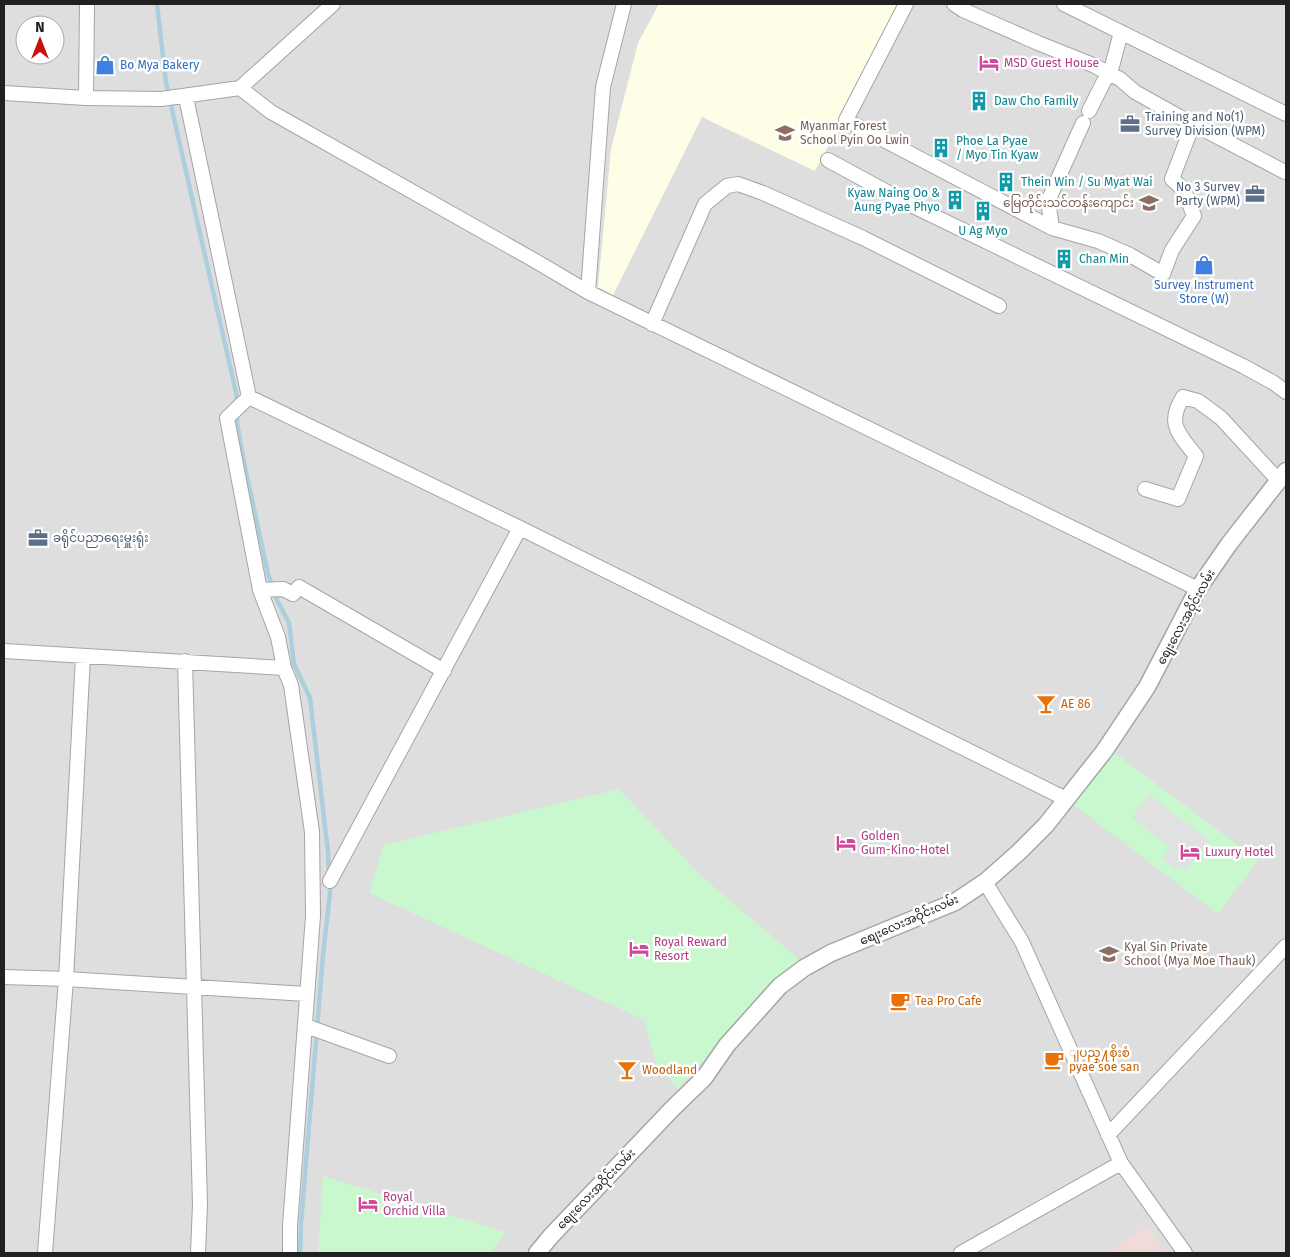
<svg xmlns="http://www.w3.org/2000/svg" width="1290" height="1257" viewBox="0 0 1290 1257" font-family="'Fira Sans','Noto Sans Myanmar',sans-serif">
<rect width="100%" height="100%" fill="#f1eee8"/>
<path fill="#dfdede" fill-rule="evenodd" d="M4,4h1282v1249h-1282zM25,25h30v30h-30z"/>
<path fill="#f0dbd9" d="M1147,1226l18,27h-58z"/>
<path fill="#fdfee5" d="M659,4h244l-88,167 -113,-54 -89,178 -15,-8 13,-138 27,-106z"/>
<path fill="#c9f7ce" d="M1112,751l146,109 -40,54 -147,-111z
M619,789l81,86 101,86 -22,16 -101,112 -23,-28 -11,-41 -275,-127 15,-48z
M323,1176l182,56 -14,21h-173z"/>
<path fill="#e1e1e1" d="M1149,795l60,45 -23,30 -6,-4 -2,4 -16,-11 8,-12 -38,-29z"/>
<g fill="none" stroke-linecap="round" stroke-linejoin="round">
<path stroke="#abcfdc" stroke-width="4.5" d="M157,4l9,79 71,314v7
M237,414v9l6,35 25,116 9,26 12,23 5,41 16,34 18,154 1,22
M300,1253l1,-30 22,-268 7,-62v-9"/>
<defs>
<path id="minor" d="M906,4l-60,116 206,108 -4,-27 35,-78
M954,4l9,6 75,33 55,22 17,9 11,-42
M1064,4l222,110
M240,88l31,24 261,147 56,33 610,297
M4,93l82,5 75,1 79,-11 93,-84
M186,97l63,300 -22,21 33,172 18,47 6,31 7,17 21,147 1,84 -23,310v27
M86,98l1,-94
M1089,111l15,-30 6,-7 10,5 15,13 43,24 107,56 1,-1
M828,160l81,44 334,162 31,17 12,9
M1052,228l46,13 32,14 33,19 9,-24 22,-34 -10,-26 -12,-11 21,-55
M588,292l15,-205 21,-83
M652,324l53,-120 22,-18 11,-2 25,9 100,45 136,68
M249,397l271,131 546,271
M1145,489l33,10 18,-43c-17,-22 -30,-32 -13,-59l15,4 23,17 57,62
M260,590l23,-1 10,5 6,-7 145,84
M4,651l280,17
M185,661l15,543 -2,49
M330,881l190,-353
M985,882l37,60 99,221 64,90
M4,977l62,2 240,15
M306,1026l83,30
M1108,1135l178,-189
M45,1253l21,-274 17,-323
M961,1253l160,-90"/>
<path id="tertiary" d="M537,1253l14,-17 122,-128 31,-30 23,-33 53,-59 24,-18 27,-15 124,-51 30,-20 34,-30 27,-27 59,-75 42,-63 51,-98 31,-45 57,-73"/>
</defs>
<use href="#minor" stroke="#a5a5a5" stroke-width="16"/>
<use href="#tertiary" stroke="#a5a5a5" stroke-width="19"/>
<use href="#minor" stroke="#fff" stroke-width="14"/>
<use href="#tertiary" stroke="#fff" stroke-width="16"/>
</g>
<defs>
<symbol id="hotel-bare" viewBox="-9 -9 18 18"><path d="M-6-4.5h1.5V1H6V5H4.5V3h-9V5H-6ZM-4 0a1.8 1.8 0 1 1 3.6 0ZM.5 0V-2.5h3Q6-2.5 6 0Z" fill="#d1479c" stroke="#fff" stroke-width="2.5" paint-order="stroke"/></symbol>
<symbol id="shop-bare" viewBox="-9 -9 18 18"><path d="M-5-2.5h2.3a2.7 3.5 0 0 1 5.4 0H5L5.5 6h-11ZM-1.5-2.5h3a1.5 2.3 0 0 0-3 0Z" fill="#3f7fe0" stroke="#fff" stroke-width="2.5" paint-order="stroke"/></symbol>
<symbol id="building-bare" viewBox="-9 -9 18 18"><path d="M-4-6H4V6H1V3H-1V6H-4ZM-2.5-4.3h1.7v1.8h-1.7ZM.8-4.3h1.7v1.8H.8ZM-2.5-1h1.7V.8h-1.7ZM.8-1h1.7V.8H.8Z" fill="#0f9aa8" stroke="#fff" stroke-width="2.5" paint-order="stroke"/></symbol>
<symbol id="office-bare" viewBox="-9 -9 18 18"><path d="M-6-3h4V-5.5h4V-3h4V5H-6ZM-1-4.5V-3h2v-1.5ZM-6 0V1H6V0Z" fill="#5c6f8a" stroke="#fff" stroke-width="2.5" paint-order="stroke"/></symbol>
<symbol id="school-bare" viewBox="-9 -9 18 18"><path d="M0-5L7-2L0 1L-7-2ZM-4 1L0 2.5L4 1V4Q0 6-4 4Z" fill="#8d6e63" stroke="#fff" stroke-width="2.5" paint-order="stroke"/></symbol>
<symbol id="bar-bare" viewBox="-9 -9 18 18"><path d="M-6-5H6L.8 .8V4.5H3.5V6h-7V4.5H-.8V.8Z" fill="#e8710a" stroke="#fff" stroke-width="2.5" paint-order="stroke"/></symbol>
<symbol id="cafe-bare" viewBox="-9 -9 18 18"><path d="M-5.5-4.5H6V0H3Q3 3.5 0 3.5H-2.5Q-5.5 3.5-5.5 0ZM3-3.2v2h1.7v-2ZM-6 4.5H4V6H-6Z" fill="#e8710a" stroke="#fff" stroke-width="2.5" paint-order="stroke"/></symbol>
</defs>
<g fill-rule="evenodd">
<use href="#hotel-bare" x="975" y="49" width="28" height="28"/>
<use href="#shop-bare" x="91" y="51" width="28" height="28"/>
<use href="#building-bare" x="965" y="87" width="28" height="28"/>
<use href="#office-bare" x="1116" y="110" width="28" height="28"/>
<use href="#school-bare" x="771" y="119" width="28" height="28"/>
<use href="#building-bare" x="927" y="134" width="28" height="28"/>
<use href="#building-bare" x="992" y="168" width="28" height="28"/>
<use href="#office-bare" x="1241" y="180" width="28" height="28"/>
<use href="#building-bare" x="941" y="186" width="28" height="28"/>
<use href="#school-bare" x="1135" y="189" width="28" height="28"/>
<use href="#building-bare" x="969" y="197" width="28" height="28"/>
<use href="#building-bare" x="1050" y="245" width="28" height="28"/>
<use href="#shop-bare" x="1190" y="251" width="28" height="28"/>
<use href="#office-bare" x="24" y="524" width="28" height="28"/>
<use href="#bar-bare" x="1032" y="690" width="28" height="28"/>
<use href="#hotel-bare" x="832" y="829" width="28" height="28"/>
<use href="#hotel-bare" x="1176" y="838" width="28" height="28"/>
<use href="#hotel-bare" x="625" y="935" width="28" height="28"/>
<use href="#school-bare" x="1095" y="940" width="28" height="28"/>
<use href="#cafe-bare" x="886" y="987" width="28" height="28"/>
<use href="#cafe-bare" x="1040" y="1046" width="28" height="28"/>
<use href="#bar-bare" x="613" y="1056" width="28" height="28"/>
<use href="#hotel-bare" x="354" y="1190" width="28" height="28"/>
</g>
<g text-anchor="middle" stroke-width="5" stroke-linejoin="round" paint-order="stroke">
<g font-size="12" fill="#b23c85" stroke="#fff" text-anchor="start">
<text x="1004" y="67">MSD Guest House</text>
<text x="861" y="840">Golden<tspan x="861" dy="14">Gum-Kino-Hotel</tspan></text>
<text x="1205" y="856">Luxury Hotel</text>
<text x="654" y="946">Royal Reward<tspan x="654" dy="14">Resort</tspan></text>
<text x="383" y="1201">Royal<tspan x="383" dy="14">Orchid Villa</tspan></text>
</g>
<g font-size="12" fill="#366cbe" stroke="#fff" text-anchor="start">
<text x="120" y="69">Bo Mya Bakery</text>
<text x="1204" y="289" text-anchor="middle">Survey Instrument<tspan x="1204" dy="14">Store (W)</tspan></text>
</g>
<g font-size="12" fill="#0d838f" stroke="#fff" text-anchor="start">
<text x="994" y="105">Daw Cho Family</text>
<text x="956" y="145">Phoe La Pyae<tspan x="956" dy="14">/ Myo Tin Kyaw</tspan></text>
<text x="1021" y="186">Thein Win / Su Myat Wai</text>
<text x="940" y="197" text-anchor="end">Kyaw Naing Oo &amp;<tspan x="940" dy="14">Aung Pyae Phyo</tspan></text>
<text x="983" y="235" text-anchor="middle">U Ag Myo</text>
<text x="1079" y="263">Chan Min</text>
</g>
<g font-size="12" fill="#4e5e75" stroke="#fff" text-anchor="start">
<text x="1145" y="121">Training and No(1)<tspan x="1145" dy="14">Survey Division (WPM)</tspan></text>
<text x="1240" y="191" text-anchor="end">No 3 Survey<tspan x="1240" dy="14">Party (WPM)</tspan></text>
<text x="53" y="542">ခရိုင်ပညာရေးမှူးရုံး</text>
</g>
<g font-size="12" fill="#785e54" stroke="#fff" text-anchor="start">
<text x="800" y="130">Myanmar Forest<tspan x="800" dy="14">School Pyin Oo Lwin</tspan></text>
<text x="1134" y="207" text-anchor="end">မြေတိုင်းသင်တန်းကျောင်း</text>
<text x="1124" y="951">Kyal Sin Private<tspan x="1124" dy="14">School (Mya Moe Thauk)</tspan></text>
</g>
<g font-size="12" fill="#212121" stroke="#fff">
<text transform="translate(1186 617) rotate(-61)" y="4">စျေးလေးအဝိုင်းလမ်း</text>
<text transform="translate(909 920) rotate(-24)" y="4">စျေးလေးအဝိုင်းလမ်း</text>
<text transform="translate(596 1189) rotate(-46)" y="4">စျေးလေးအဝိုင်းလမ်း</text>
</g>
<g font-size="12" fill="#c56008" stroke="#fff" text-anchor="start">
<text x="1061" y="708">AE 86</text>
<text x="915" y="1005">Tea Pro Cafe</text>
<text x="1069" y="1057">ျပည္႔စိုးစံ<tspan x="1069" dy="14">pyae soe san</tspan></text>
<text x="642" y="1074">Woodland</text>
</g>
</g>
<rect width="1290" height="1257" fill="none" stroke="#212121" stroke-width="10"/>
<g transform="translate(40 40)"><circle r="24" fill="#ffffff" stroke="#a6a6a6"/>
<path d="M0-4L9 19L0 12L-9 19Z" fill="#c8110a"/>
<text y="-8" font-size="14" font-weight="bold" text-anchor="middle" fill="#212121">N</text>
</g>
</svg>
